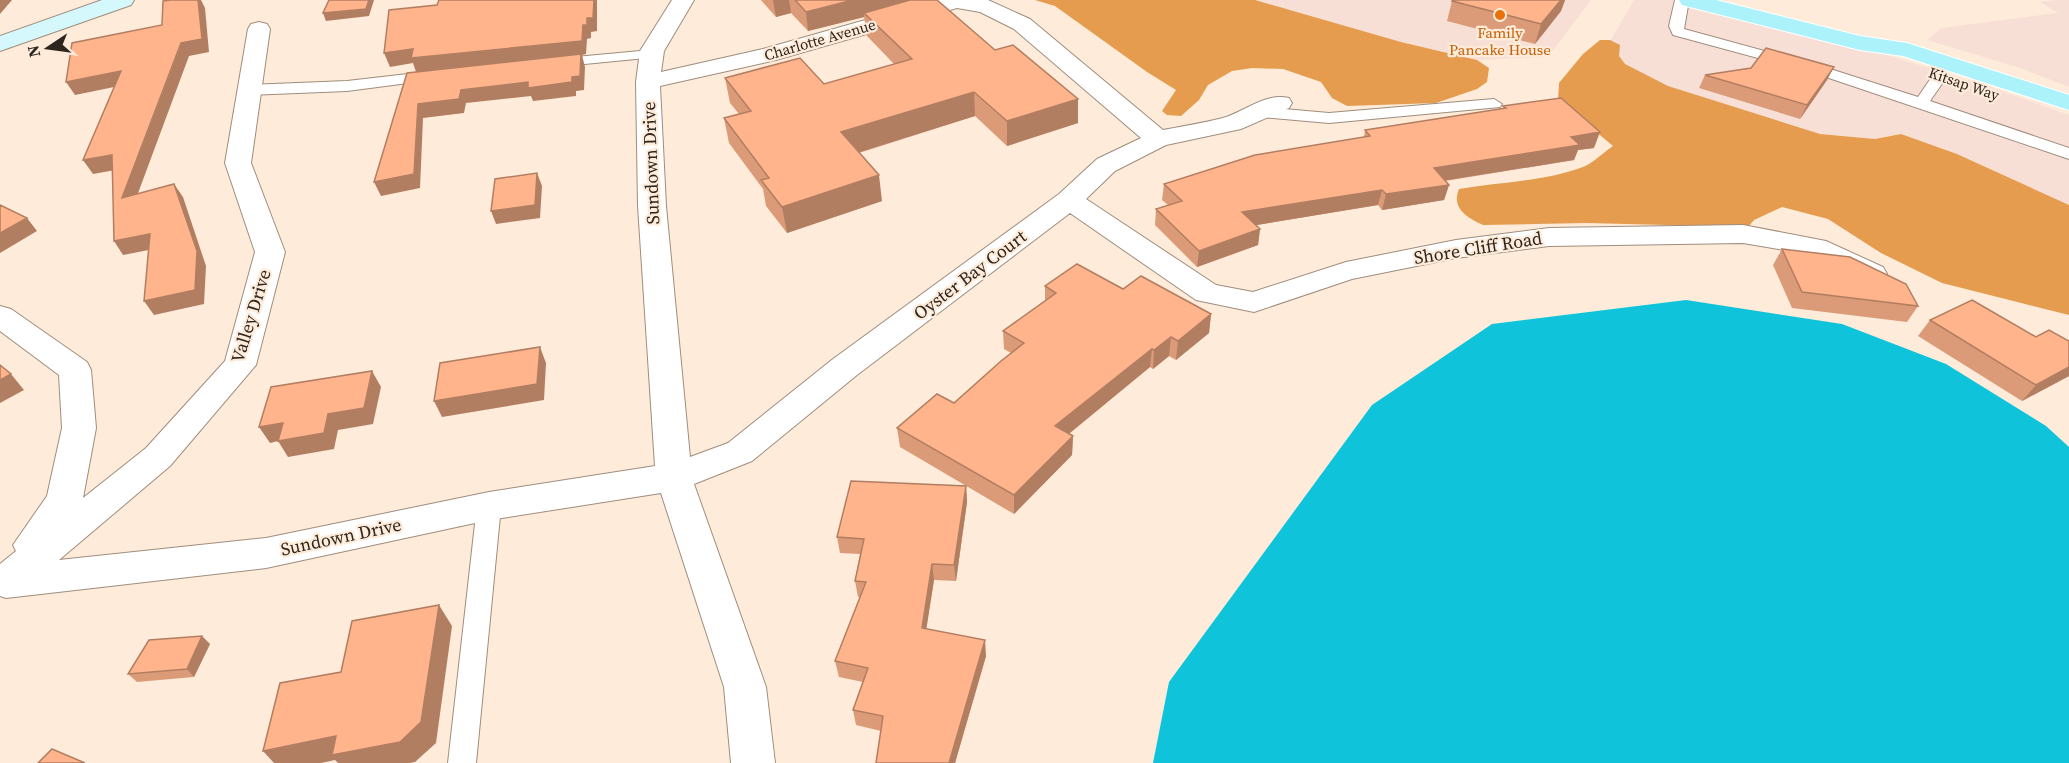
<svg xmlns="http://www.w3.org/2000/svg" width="2069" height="763" viewBox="0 0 2069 763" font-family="'Source Serif 4',serif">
<rect width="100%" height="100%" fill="#feebd9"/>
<path fill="#f8dfd6" d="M1255,0h336l-43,57 -71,3 -76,-18z
M1634,0h47l174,45 135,42 79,28v90l-112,-51 -56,-20 -26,5 -55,-5 -223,-70z
M2055,0h14v87l-52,-20 -90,-27 14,-12 117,-15 -18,-11z"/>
<path fill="#e59c4e" d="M1035,0h220l146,42 76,18 12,8 -2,14 -10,7 -41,14 -89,3 -15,-8 -11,-16 -38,-13 -31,-1 -20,3 -24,14 -9,15 -18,16 -14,-1 -5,-4 14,-21 -29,-18 -92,-66z
M1600,40h10l10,5 -1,11 6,8 43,22 152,48 55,5 26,-5 56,20 112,51v110l-127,-32 -61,-30 -53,-34 -46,-12 -28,13 -6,7 -162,-4 -103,2c-16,-7 -32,-17 -24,-36 41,-7 83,-7 124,-22 10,-4 21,-15 30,-21l-55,-46 1,-17 24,-29z"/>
<path fill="#0fc4da" d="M1686,300l156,24 104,40 100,62 23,21v316h-916l16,-81 203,-277 120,-81z"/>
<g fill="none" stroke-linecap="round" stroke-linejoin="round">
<defs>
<path id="lane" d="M1675,0h14l-5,29 143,39 91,29 17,-25h10l3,3 -18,26 139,47v11l-252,-85 -144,-39 -4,-9z
M651,50l7,4 -2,3 -102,10 -7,-4 7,-4z
M434,71l5,2 3,3 -3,3 -92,12 -98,4 -8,-5 8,-5 98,-4z
M1494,99l8,5 -2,3 -171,16 -68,-6 -8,-5 8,-5 68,6z
M489,497l8,3 4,6 -25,257h-28l29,-257 4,-6z"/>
<path id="street" d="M672,0h22l-30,51 -3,21 102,-23 173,-49h52l42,19 133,111c20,-4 40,-7 60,-12 21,-6 43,-26 66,-20l3,5 -3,5 -48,21 -75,16 -51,26 -29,28 130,86 37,7 93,-30 110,-22 93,-12 194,-3 83,16 57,26 4,7 -4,7 -11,2 -11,-2 -53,-27 -65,-11 -194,3 -93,12 -104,21 -98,33 -58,-12 -126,-87 -213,162 -105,86 -58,23 72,203 9,76h-44l-7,-76 -63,-194 -172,27 -223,48 -260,30 -6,-2v-32l16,-13 -3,-6 34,-49 15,-68 -3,-53 -59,-44v-25l11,3 76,53 4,8 5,58 -13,70 63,-50 79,-87 30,-109 -30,-89 23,-134 3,-5 8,-2 8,2 3,5 -19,134 34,89 -29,113 -86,101 -111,94 207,-22 223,-46 166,-26 -17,-260 -2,-124 4,-31zM957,8l23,4 34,17 127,109 -44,21 -38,35 -226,165 -105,84 -38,14 -24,-251 -6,-120 116,-26z"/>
<path id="secondary" d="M102,0h32l-3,5 -131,46v-15z"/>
<path id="primary" d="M1679,0h37l144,36 47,7 162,52v15l-166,-54 -43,-6 -178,-45z"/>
</defs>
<use href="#lane" stroke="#9f8d7d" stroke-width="2"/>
<use href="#street" stroke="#9f8d7d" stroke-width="2"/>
<use href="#secondary" stroke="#9f8d7d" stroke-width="2"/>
<use href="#primary" stroke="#fff" stroke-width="2"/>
<use href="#lane" fill="#fff" fill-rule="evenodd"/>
<use href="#street" fill="#fff" fill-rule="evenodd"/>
<use href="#secondary" fill="#d5f8fc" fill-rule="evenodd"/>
<use href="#primary" fill="#acf2fa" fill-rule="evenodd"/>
</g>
<path fill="#db9b78" d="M761,0h176l58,50 83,49v24l-71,23 -32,-30 -116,37 23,48 -95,32 -21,-27 -3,-17 -34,-46 -5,-25 15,-4 -9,-11 -5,-25 99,6 70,-20 -27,-28 -3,-19 -56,14 -17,-18 -15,4z
M1453,0h112l-4,11 -26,33 -88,-23 5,-20z
M1705,75l122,5 -27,39 -101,-31z
M1503,106l91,42 -16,2 -4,10 -129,21 4,4 -5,15 -62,10 -4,-5 -122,20 4,4 -2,16 -61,22 -42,-42 1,-16 12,-4 -6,-5 2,-16 200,-47 1,-7 137,-21z
M1782,249l136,57 -11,16 -115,-14 -19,-43z
M1045,286l78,3 88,25 -2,19 -33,27 -7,-4 -16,13 -3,-2 -81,67 4,2 -1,19 -58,59 -114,-67 -3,-19 57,-25 57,-50 -7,-4 -1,-18 42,-30z
M1930,320l139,56 -47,25 -104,-65z
M966,486l1,16 -11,79 -22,-1 -8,49 60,27 -31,107h-79l5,-32 -25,-6 -3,-15 10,-28 -24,-5 -4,-16 25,-64h-2l-3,-16 5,-27 -20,-1 -3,-16z
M210,644l-16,33 -57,5 -9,-8z"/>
<path fill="#b27e62" d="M0,0h12l-12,14z
M198,0h3l4,8 4,44 -20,4 -58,156 -9,-14z
M369,0h5l-5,16 -43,5 -3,-8z
M594,0h3v31l-6,1v6l-4,1 -1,15 -4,1 3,12 -1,23 -8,1v5l-43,5 -2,-5 -65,7 -2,10 -41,5 -3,70 -39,8 -7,-14 44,-78 43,-14 67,-8h44l-156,-10 -3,-9 -23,4 -6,-14 203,-35z
M773,0h16l2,13 -15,4z
M853,0h78l-67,13v4l-56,14 -2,-19z
M1561,0h4l-4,11 -26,33 6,-20z
M1834,67l-7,13 -27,39 7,-14z
M121,71l8,13 -54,11 -9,-13z
M974,92l1,24 -131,41 -3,-25z
M1078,99v24l-71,23v-25z
M1600,132l-6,16 -16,2 -4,10 -145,23 5,-15 137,-31z
M112,155l9,14 -28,5 -10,-14z
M537,173l5,13 -2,32 -44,6 -5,-13z
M879,175l3,26 -95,32 -5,-26z
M174,184l9,13 23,69 -2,38 -50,11 -10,-14z
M1449,185l-5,15 -62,10 4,-16z
M1382,190l-4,15 -139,23 3,-16z
M27,218l10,13 -37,22v-20z
M1260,229l-2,16 -61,22 2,-16z
M150,234l9,14 -36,7 -9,-14z
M1211,314l-2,19 -33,27 2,-19z
M1171,337l-2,19 -16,13 1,-19z
M540,347l6,16 -2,37 -102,17 -8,-16z
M1152,349l-2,18 -95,78v-19z
M2069,367v9l-47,25 14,-16z
M372,371l9,16 -8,37 -35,6 -4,19 -46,8 -10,-16 -8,2 -11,-16z
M11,374l13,16 -24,13v-23z
M1073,436l-1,19 -58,59v-19z
M966,486l1,16 -11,79 -2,-16z
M932,564l2,16 -10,64 -2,-16z
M439,605l13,21 -16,117 -21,19 -5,1h-72l-3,-3 -14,3h-47l-11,-12z
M202,636l8,8 -16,33 -7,-8z
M985,640l1,16 -31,107h-6z"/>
<path fill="#ffb48c" stroke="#b27e62" stroke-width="1.5" d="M171,0h27l4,39 -21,4 -59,155 52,-14 23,67 -2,39 -51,11 6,-67 -36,7 -2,-86 -29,5 38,-89 -55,11 6,-39 90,-18 1,-24z
M329,0h40l-3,9 -43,4z
M439,0h155l-1,18h-6v7h-4l-1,16 -171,17 2,-9 -29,4 5,-43 48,-5z
M795,0h58l-47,12z
M910,0h27l58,50 18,-5 65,54 -71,22 -33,-29 -133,40 38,43 -97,32 -21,-27 8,-2 -45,-60 27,-7 -26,-33 75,-20 24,26 88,-25 -48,-46z
M1453,0h108l-20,24 -89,-23z
M1766,48l68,19 -27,38 -102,-30 46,-7z
M581,54l-1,22 -8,1v5l-44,6v-6l-67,8 -2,9 -41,5 -4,70 -40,8 33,-109z
M1561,98l39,34 -29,5 9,8 -146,23 15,17 -63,9 -4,-4 -140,22 18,17 -61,22 -43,-42 26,-8 -18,-17 91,-29 115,-19 -5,-6 141,-22 -3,-2z
M537,173l-2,32 -44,6 4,-32z
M0,205l27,13 -27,15z
M1782,249l68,8 56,27 12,22 -116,-14z
M1077,264l46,25 18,-13 70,38 -33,27 -7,-4 -17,13 -2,-1 -97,77 18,10 -59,59 -117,-67 40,-34 17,9 47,-42 23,-18 -21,-12 53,-38 -11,-7z
M1972,300l64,37 13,-7 20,11v26l-33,18 -106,-65z
M540,347l-3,37 -103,17 6,-38z
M0,365l11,9 -11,6z
M372,371l-8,37 -36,6 -4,19 -46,8 5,-18 -24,4 12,-40z
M851,481l115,5 -12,79 -22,-1 -10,64 63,12 -36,123h-73l7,-47 -30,-6 15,-42 -33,-7 31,-79 -11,-1 9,-42 -27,-2z
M439,605l-18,117 -21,20 -68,13 4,-19 -73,15 17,-68 61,-11 11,-51z
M202,636l-15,33 -59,5 21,-34z
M52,749l33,14h-47z"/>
<circle fill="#e8710a" stroke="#feebd9" stroke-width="2" cx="1500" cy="15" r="6"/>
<g text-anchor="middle" stroke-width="4.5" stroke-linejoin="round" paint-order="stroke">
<g font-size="15" fill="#c56008" stroke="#feebd9">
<text x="1500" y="38">Family<tspan x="1500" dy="17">Pancake House</tspan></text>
</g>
<g font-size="15" fill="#2d261f" stroke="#feebd9">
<text transform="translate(820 40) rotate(-16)" y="5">Charlotte Avenue</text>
<text transform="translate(1964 84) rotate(19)" y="5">Kitsap Way</text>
</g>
<g font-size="18" fill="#2d261f" stroke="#feebd9">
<text transform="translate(651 163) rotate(-92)" y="6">Sundown Drive</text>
<text transform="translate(1478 248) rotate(-9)" y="6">Shore Cliff Road</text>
<text transform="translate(970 275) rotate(-37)" y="6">Oyster Bay Court</text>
<text transform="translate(251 316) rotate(-73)" y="6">Valley Drive</text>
<text transform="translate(341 537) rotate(-12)" y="6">Sundown Drive</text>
</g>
</g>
<g transform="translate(48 48) rotate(257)" stroke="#feebd9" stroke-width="4.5" paint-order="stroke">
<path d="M0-4.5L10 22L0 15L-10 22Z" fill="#2d261f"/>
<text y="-9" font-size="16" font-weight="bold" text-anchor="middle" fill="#2d261f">N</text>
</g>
</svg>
